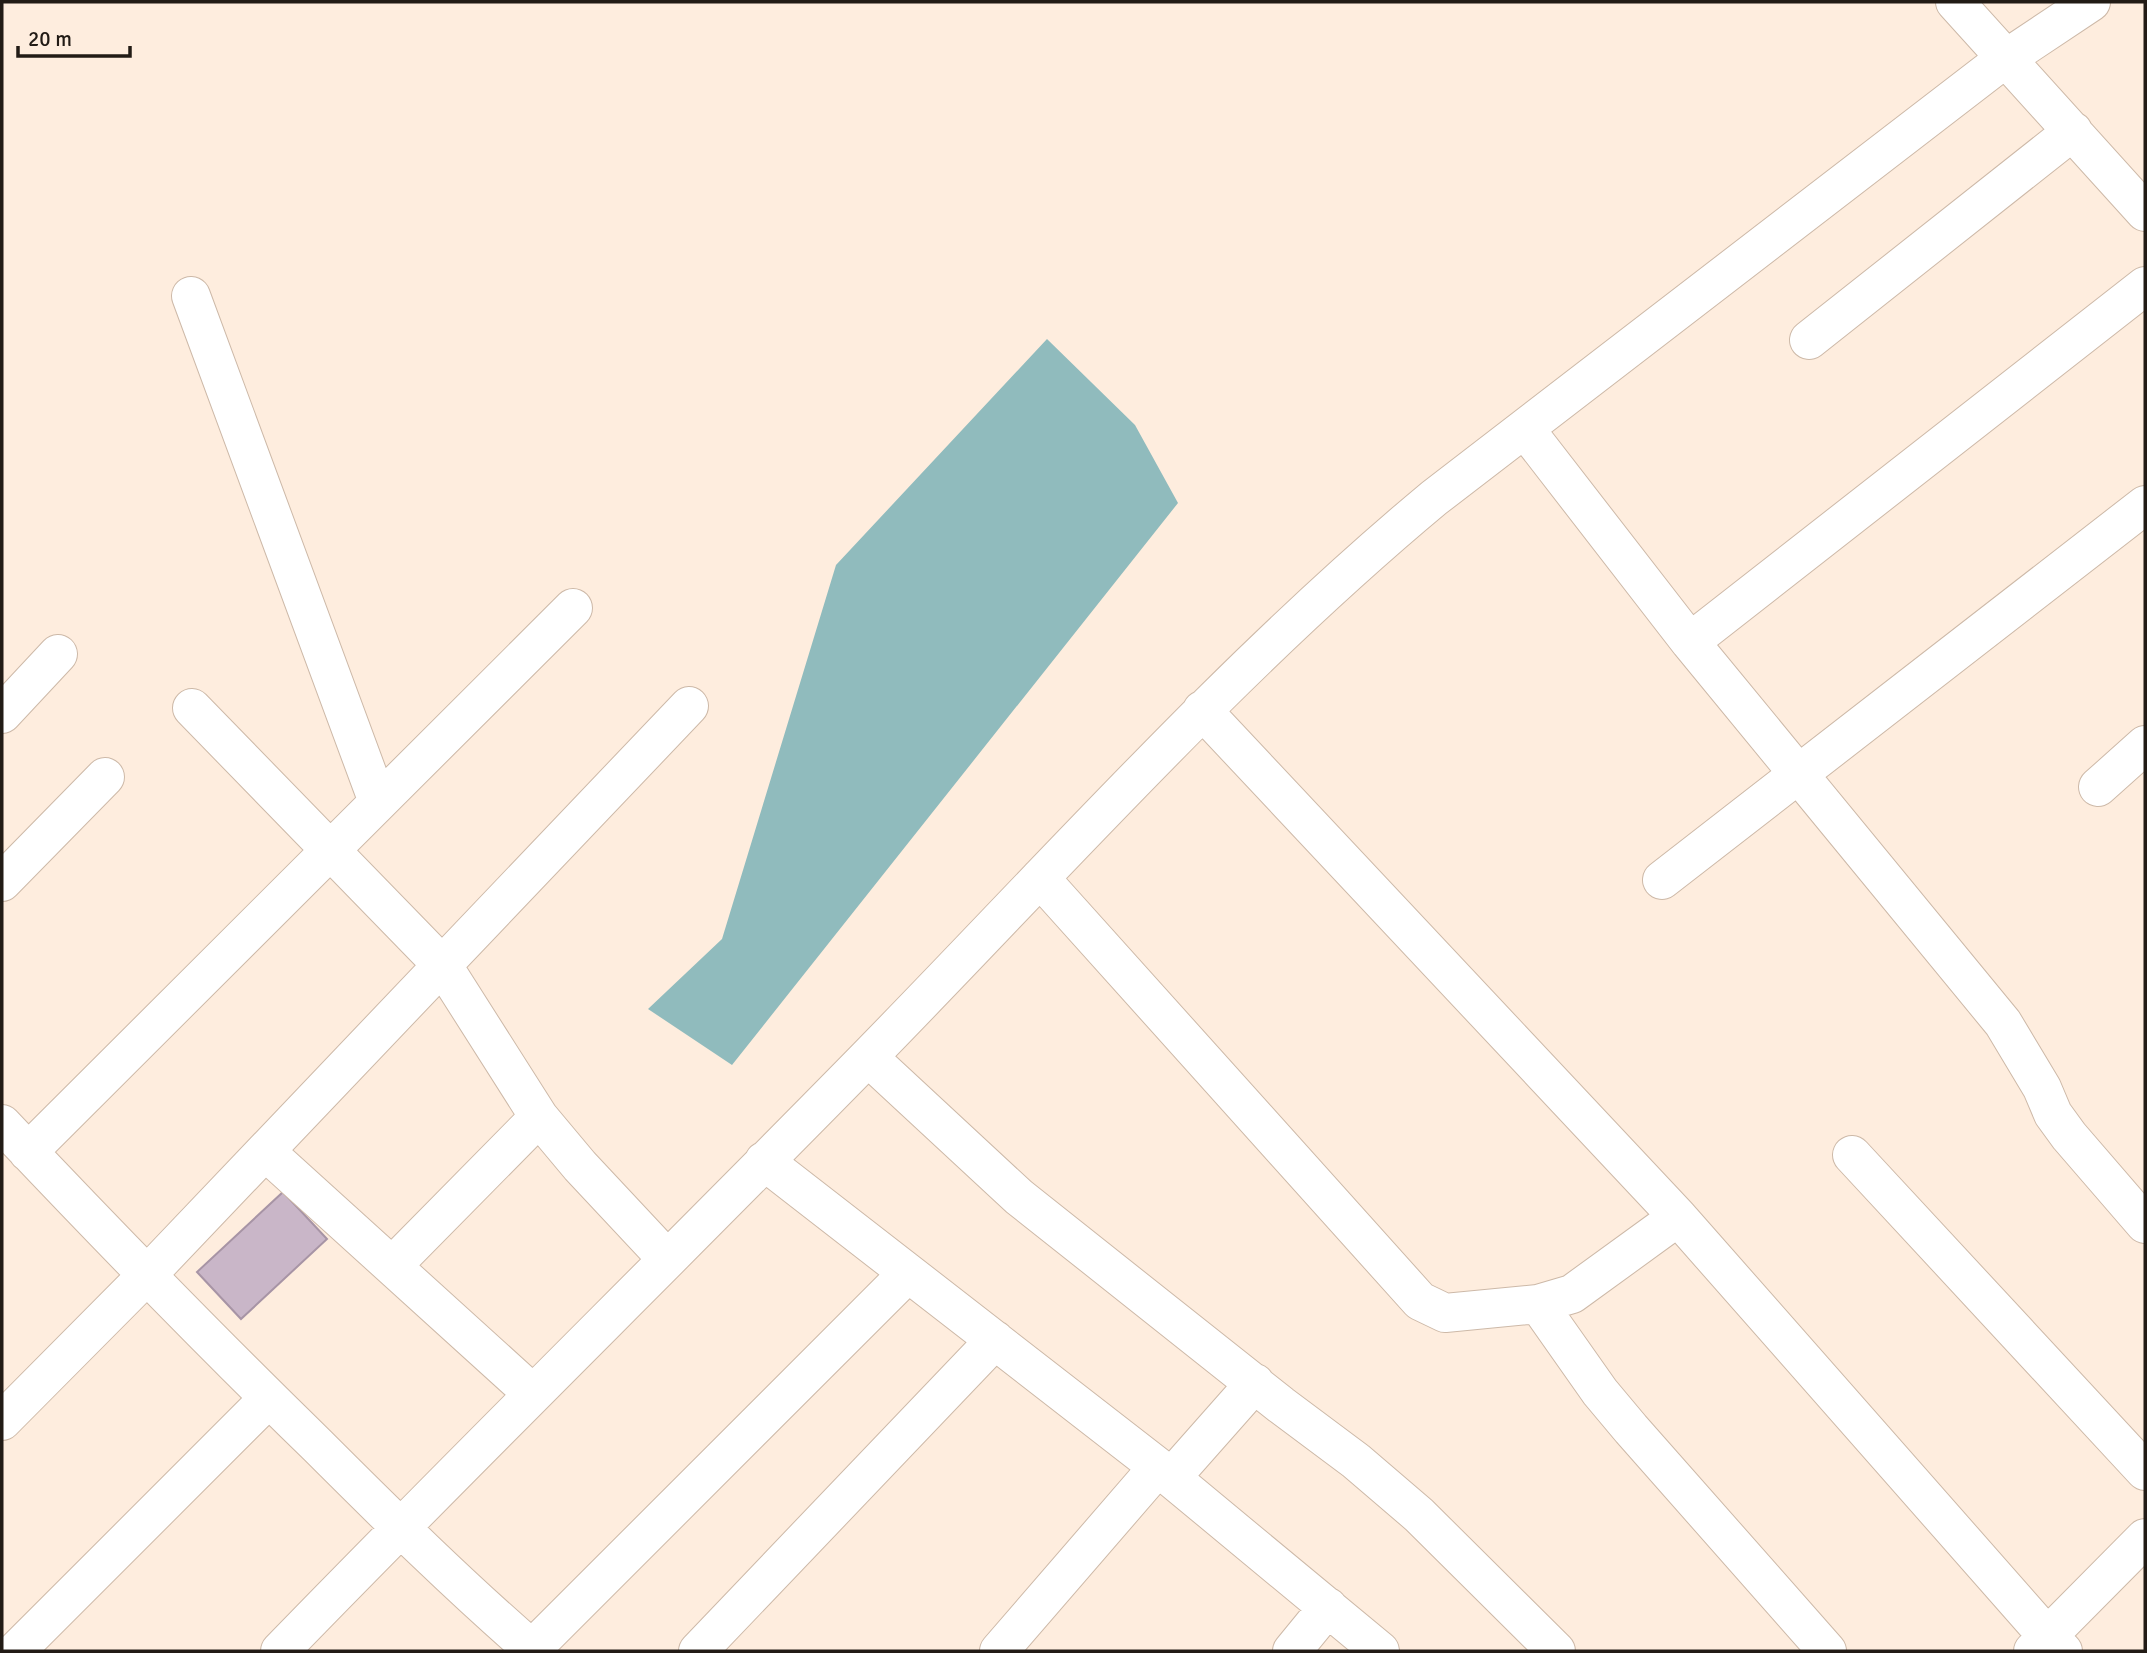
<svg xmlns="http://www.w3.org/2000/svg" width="2147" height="1653" viewBox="0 0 2147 1653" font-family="Signika,sans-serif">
<rect width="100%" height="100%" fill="#feedde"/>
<path fill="#90bbbd" d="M1047,339l88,86 43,78 -446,562 -84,-56 74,-70 114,-374z"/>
<path fill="#c9b6c8" stroke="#a794a5" stroke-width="2" d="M283,1192l44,47 -86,80 -44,-47z"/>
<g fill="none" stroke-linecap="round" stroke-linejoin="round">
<defs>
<path id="minor" d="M1955,2l190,210
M191,296l187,506
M1809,340l264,-209
M1525,429l165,213 313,381 39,65 11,26 16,22 76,88
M1690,642l455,-356
M192,708l251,258 96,151 41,49 87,93
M1202,710l476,507 369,419 16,15
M2,714l56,-60
M2098,787l47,-42
M1040,878l380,423 25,12 93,-9 34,-10 106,-77
M1662,880l483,-375
M2,882l103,-105
M868,1057l151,140 262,208 75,56 63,54 137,136
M2,1124c103,109 208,217 316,322 70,70 141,140 216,205
M265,1151l268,243
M28,1152l545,-544
M1852,1155l293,316
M764,1161l394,306 222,184
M392,1266l147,-149
M1538,1304l62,88 31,37 196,222
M2,1421l145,-146 542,-569
M1171,1478l84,-95
M16,1651l253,-253
M280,1651c194,-200 393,-395 588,-594 186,-190 362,-389 566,-559l564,-434 93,-62
M530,1651l378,-378
M698,1651l297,-311
M999,1651l159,-184
M1292,1651l36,-44
M2033,1651l112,-113"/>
</defs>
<use href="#minor" stroke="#cdb9a8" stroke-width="40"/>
<use href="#minor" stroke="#fff" stroke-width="38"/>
</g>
<rect width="2147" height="1653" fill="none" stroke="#221b15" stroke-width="7"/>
<path d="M18 46v10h112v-10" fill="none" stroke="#221b15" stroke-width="3.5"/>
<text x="28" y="46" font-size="21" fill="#221b15" stroke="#feedde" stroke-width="5" paint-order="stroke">20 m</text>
</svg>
